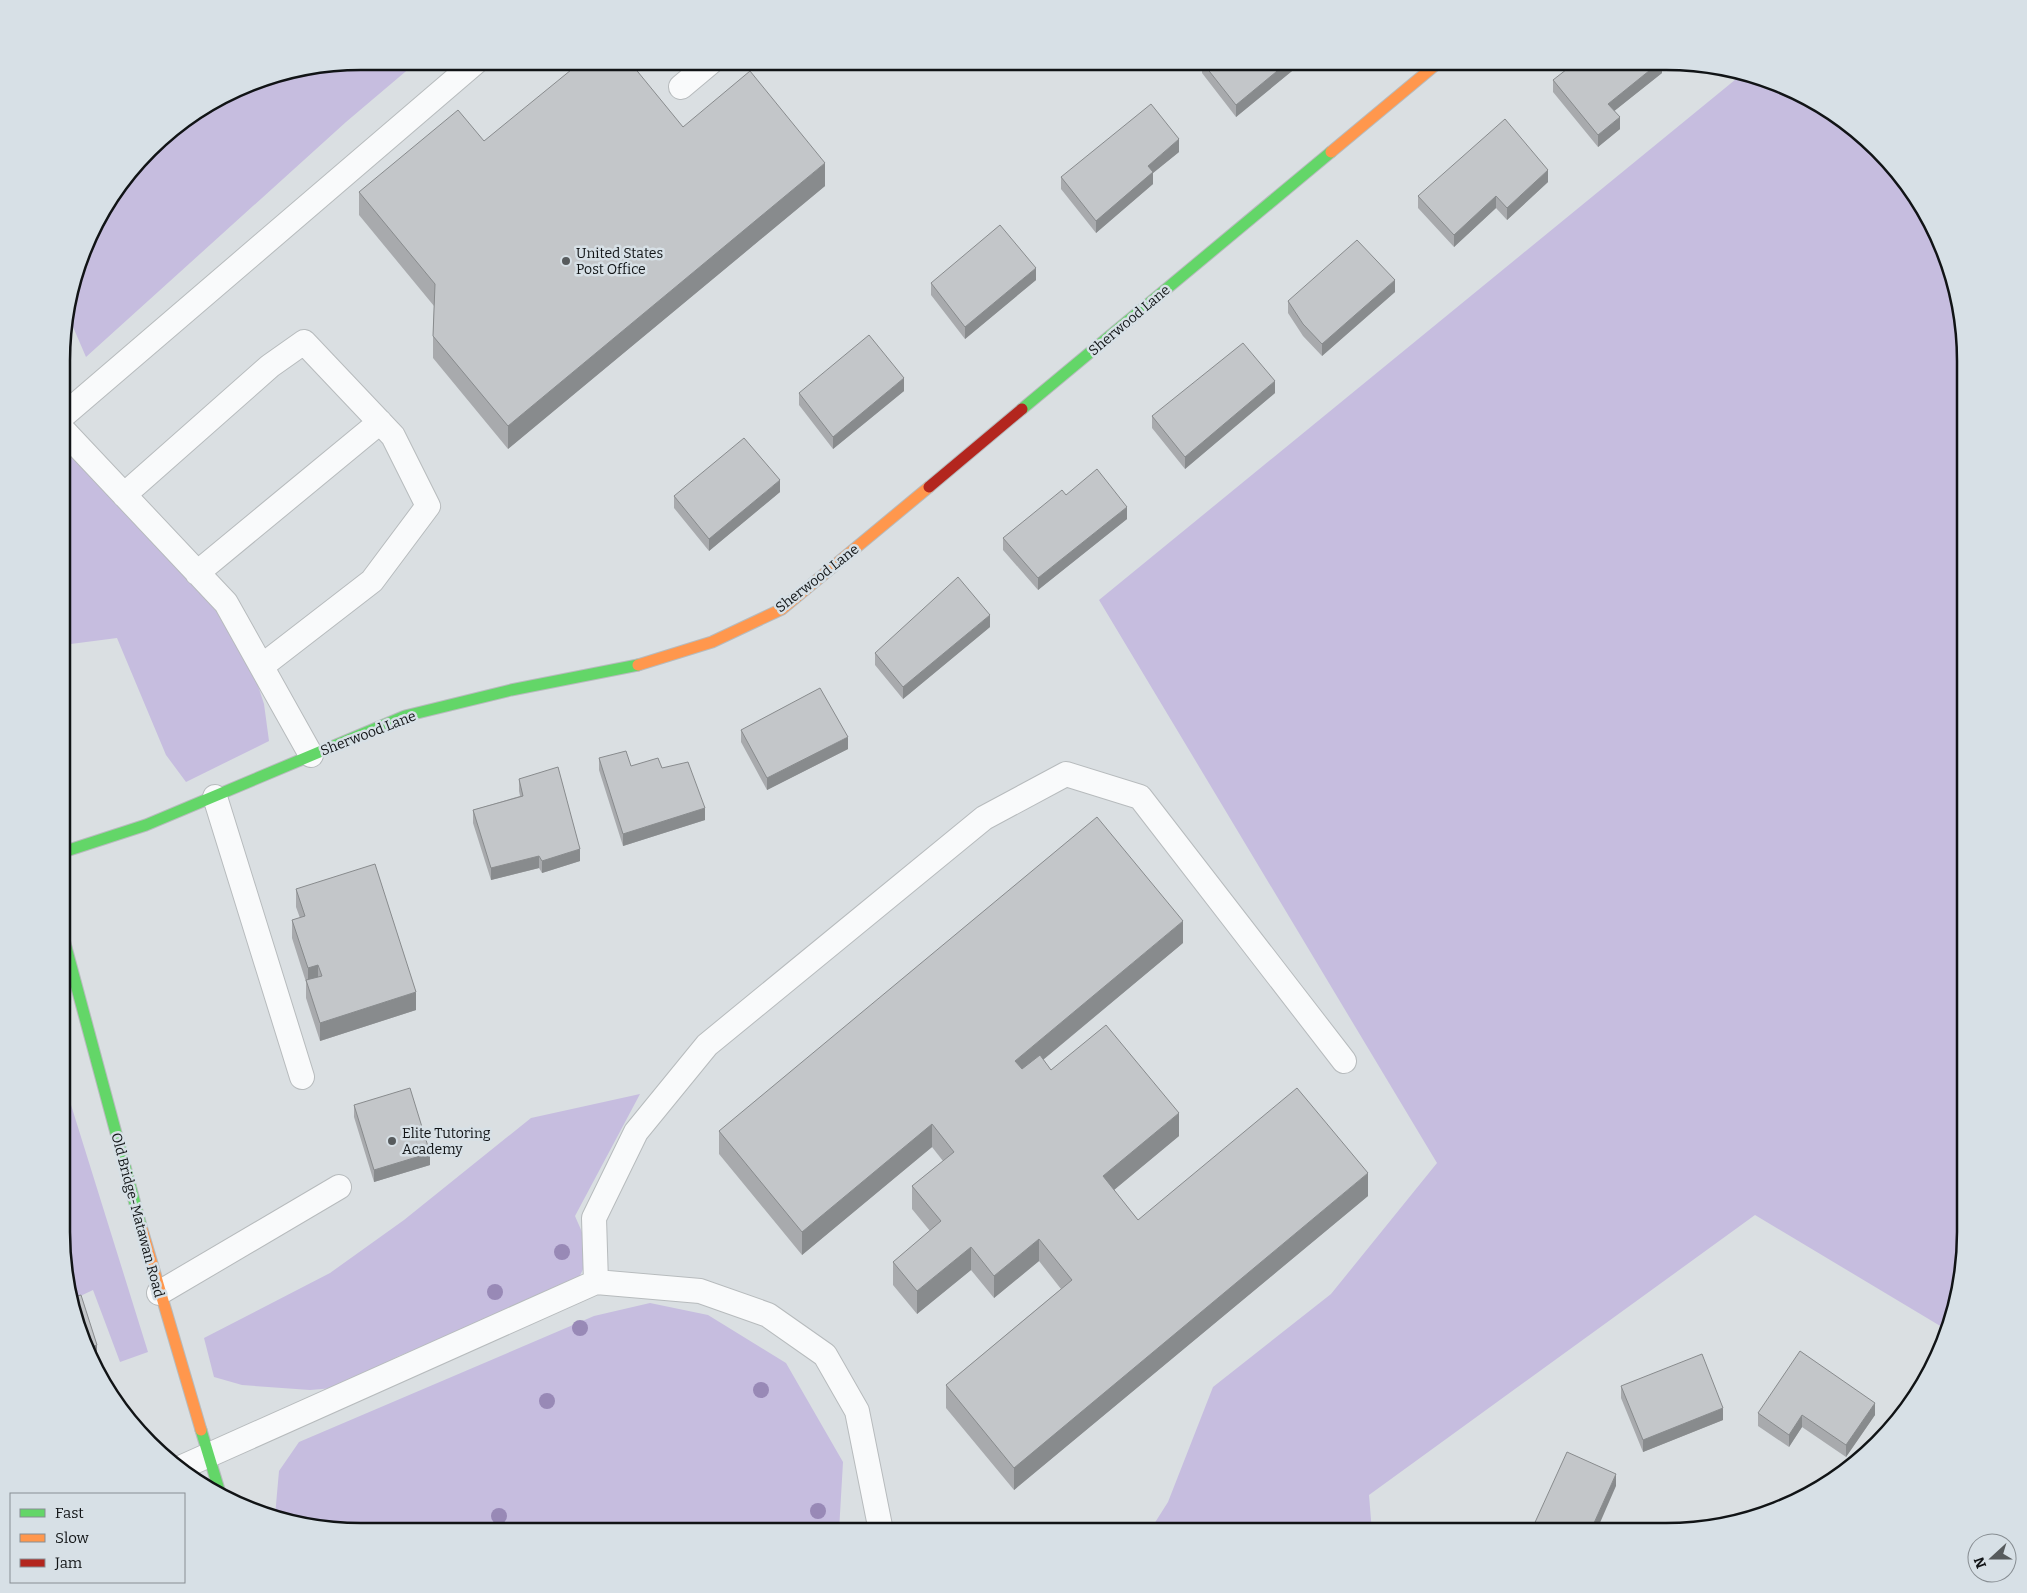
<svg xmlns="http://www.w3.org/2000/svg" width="2027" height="1593" viewBox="0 0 2027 1593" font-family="Bitter,serif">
<rect width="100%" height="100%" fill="#dadfe2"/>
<path fill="#c6bddf" d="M361,61h57l-72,61 -260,235 -19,-44 20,-61 40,-73 36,-44 101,-58z
M1741,75l40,9 83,52 71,92 21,55 10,77 -1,892 -18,78 -192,-115 -386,280 3,37h-223l19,-30 45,-115 118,-93 106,-131 -338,-563z
M64,448l174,177 26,79 5,37 -83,41 -20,-27 -49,-117 -54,7z
M62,1076l86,276 -28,10 -27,-72 -19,9 -12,-47z
M640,1094l-65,122c12,28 19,38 1,66l-177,74 -65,32 -24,2 -68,-5 -28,-8 -10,-39 126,-65 74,-53 127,-102z
M650,1303l58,12 78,48 57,99 -4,69h-498l-66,-15 4,-45 20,-29 295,-126z"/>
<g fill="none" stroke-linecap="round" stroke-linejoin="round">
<defs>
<path id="lane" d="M681,87l31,-26
M64,415l413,-354
M64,431l162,172 85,152
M124,495l146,-129 34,-24 89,94 35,70 -56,75 -110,85
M197,573l183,-151
M215,797l87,280
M596,1282l-2,-64 42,-86 71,-87 277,-227 82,-44 74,23 204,264
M159,1293l180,-106
M180,1468l416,-186 104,9 68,24 57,40 32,56 23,115 -2,5"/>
<path id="fast" d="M1022,409l309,-257
M63,852l83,-27 259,-109 106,-26 127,-25
M63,936l78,290
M201,1430l19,63"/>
<path id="slow" d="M1331,152l108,-90
M638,665l74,-23 70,-33 147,-122
M141,1226l60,204"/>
<path id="jam" d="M929,487l93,-78"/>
</defs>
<use href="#lane" stroke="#b7bbbd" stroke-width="26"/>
<use href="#fast" stroke="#b7bbbd" stroke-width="13"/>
<use href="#slow" stroke="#b7bbbd" stroke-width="13"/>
<use href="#jam" stroke="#b7bbbd" stroke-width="13"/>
<use href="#lane" stroke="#f9fafb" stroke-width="24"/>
<use href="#fast" stroke="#63d668" stroke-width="11"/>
<use href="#slow" stroke="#ff974d" stroke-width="11"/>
<use href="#jam" stroke="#b3261e" stroke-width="11"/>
</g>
<g fill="#9889b6">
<circle cx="562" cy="1252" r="8"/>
<circle cx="495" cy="1292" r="8"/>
<circle cx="580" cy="1328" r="8"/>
<circle cx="761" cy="1390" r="8"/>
<circle cx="547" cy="1401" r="8"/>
<circle cx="818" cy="1511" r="8"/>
<circle cx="499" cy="1516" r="8"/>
</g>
<path fill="#a8aaad" d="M1202,62h101l-67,55 -34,-44z
M1662,62v11l-48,38 6,18 -22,18 -45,-55v-12z
M683,127l142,59 -317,263 -75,-91v-22l1,-30 -75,-91v-23l125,-51z
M1179,152l-26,21v11l-57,49 -35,-44v-12z
M1548,182l-41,38 -11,-12 -42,39 -36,-39v-12z
M1036,280l-71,59 -34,-44v-12z
M1395,292l-73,64 -19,-20 -15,-23v-12z
M904,391l-71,58 -34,-44v-12z
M1275,393l-90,76 -33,-41v-12z
M780,492l-71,59 -35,-43v-12z
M1066,495l61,24 -89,71 -35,-40v-12z
M990,627l-87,72 -28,-34v-12z
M741,730l107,19 -81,41 -26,-48z
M599,758l32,8 31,2 43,52 -82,26 -24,-76z
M519,779l61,82 -38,12 -3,-5 -48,12 -18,-57v-13l47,-14 -1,-5z
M296,889l120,121 -96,31 -14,-43v-16l-14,-44v-18l8,-2 -4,-11z
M1183,943l-140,117 8,10 128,66 -65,54 24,30 230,-24 -354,294 -68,-82v-23l115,-96 -22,-28 -45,37 -23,-28 -54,44 -24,-29v-23l37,-31 -18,-22v-23l31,-25 -11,-14 -130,108 -83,-101v-23z
M354,1105l76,60 -56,17 -20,-65z
M1621,1386l102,34 -80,32 -22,-54z
M1758,1413l117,2 -29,42 -44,-30 -13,20 -31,-21z"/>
<path fill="#888b8d" d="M1288,62h15l-67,55v-12z
M1660,62h2v11l-54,43v-12z
M1620,117v12l-22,18v-12z
M1179,139v13l-26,21v11l-57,49v-12l52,-55z
M825,163v23l-317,263v-23z
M1548,170v12l-41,38v-12z
M1496,196v12l-42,39v-12z
M1036,268v12l-71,59v-12z
M1395,280v12l-73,64v-12z
M904,378v13l-71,58v-12z
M1275,381v12l-90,76v-12z
M780,480v12l-71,59v-12z
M1127,507v12l-89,71v-12z
M990,615v12l-87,72v-12z
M848,737v12l-81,41v-12z
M705,808v12l-82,26v-12z
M580,849v12l-38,12v-12z
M539,856v12l-48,12v-12z
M1183,921v22l-168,140v-22z
M318,965v18l-10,3v-18z
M416,992v18l-96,31v-18z
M1179,1113v23l-76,63v-23z
M932,1124v23l-130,108v-23z
M430,1153v12l-56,17v-12z
M1368,1173v23l-354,294v-22z
M1039,1239v22l-45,37v-22z
M971,1247v23l-54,44v-23z
M97,1345v12l-6,2 -3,-11z
M1875,1403v12l-29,42v-12z
M1723,1408v12l-80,32v-12z
M1802,1415v12l-13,20v-12z
M1616,1474v12l-20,46h-6z"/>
<path fill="#c3c6c9" stroke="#888b8d" d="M582,61h47l54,66 67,-56 75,92 -317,263 -75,-90 2,-52 -76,-92 99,-82 26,31z
M1202,62h86l-52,43z
M1576,62h84l-52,42 12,13 -22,18 -45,-55z
M1151,104l28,35 -31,27 5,6 -57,49 -35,-44z
M1505,119l43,51 -41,38 -11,-12 -42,39 -36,-39z
M1000,225l36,43 -71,59 -34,-44z
M1357,240l38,40 -73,64 -19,-20 -15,-23z
M869,335l35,43 -71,59 -34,-44z
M1243,343l32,38 -90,76 -33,-41z
M744,438l36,42 -71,59 -35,-43z
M1097,469l30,38 -89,71 -35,-40 59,-48 4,5z
M958,577l32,38 -87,72 -28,-34z
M820,688l28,49 -81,41 -26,-48z
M626,751l5,15 27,-8 4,10 26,-6 17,46 -82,26 -24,-76z
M558,767l22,82 -38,12 -3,-5 -48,12 -18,-58 50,-14 -4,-17z
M1097,817l86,104 -168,140 7,8 18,-14 11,15 55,-45 73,88 -76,63 35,44 159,-132 71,85 -354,295 -68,-83 126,-105 -33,-41 -45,37 -23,-29 -54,44 -24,-29 48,-41 -29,-35 42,-34 -22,-28 -130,108 -83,-101z
M375,864l41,128 -96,31 -14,-43 16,-4 -4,-11 -10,3 -16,-48 13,-4 -9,-27z
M410,1088l20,65 -56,17 -20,-65z
M81,1295l16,50 -9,3 -14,-51z
M1800,1351l75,52 -29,42 -44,-30 -13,20 -31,-22z
M1702,1354l21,54 -80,32 -22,-54z
M1567,1452l49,22 -26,58h-53l-5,-3z"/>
<g fill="#575b5d" stroke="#d7e0e6" stroke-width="2">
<circle cx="566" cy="261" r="5"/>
<circle cx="392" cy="1141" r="5"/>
</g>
<g text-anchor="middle" stroke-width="5" stroke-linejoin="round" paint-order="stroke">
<g font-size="14" fill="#111416" stroke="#d7e0e6" text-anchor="start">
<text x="576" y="258">United States<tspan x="576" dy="16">Post Office</tspan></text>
<text x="402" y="1138">Elite Tutoring<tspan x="402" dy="16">Academy</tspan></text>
</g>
<g font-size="14" fill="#111416" stroke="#d7e0e6">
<text transform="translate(1129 320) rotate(-40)" y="5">Sherwood Lane</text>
<text transform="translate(817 578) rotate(-38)" y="5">Sherwood Lane</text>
<text transform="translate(368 733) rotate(-21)" y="5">Sherwood Lane</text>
<text transform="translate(138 1215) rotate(75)" y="5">Old Bridge-Matawan Road</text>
</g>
</g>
<path d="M0 0H2027V1593H0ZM361 70H1666A291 291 0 0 1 1957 361V1232A291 291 0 0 1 1666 1523H361A291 291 0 0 1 70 1232V361A291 291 0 0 1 361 70Z" fill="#d7e0e6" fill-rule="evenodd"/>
<path fill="none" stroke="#111416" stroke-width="2.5" d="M361 70H1666A291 291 0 0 1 1957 361V1232A291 291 0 0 1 1666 1523H361A291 291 0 0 1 70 1232V361A291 291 0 0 1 361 70Z"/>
<rect x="10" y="1493" width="175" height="90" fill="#d7e0e6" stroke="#888e93"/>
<rect x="20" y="1509" width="25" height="8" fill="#63d668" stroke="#888e93"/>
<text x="55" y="1518" font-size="15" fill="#111416">Fast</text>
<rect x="20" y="1534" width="25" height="8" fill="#ff974d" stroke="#888e93"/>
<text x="55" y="1543" font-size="15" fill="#111416">Slow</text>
<rect x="20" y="1559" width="25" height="8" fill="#b3261e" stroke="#888e93"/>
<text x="55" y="1568" font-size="15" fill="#111416">Jam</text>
<g transform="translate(1992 1558) rotate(249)"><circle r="24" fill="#d7e0e6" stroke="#888e93"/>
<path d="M0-4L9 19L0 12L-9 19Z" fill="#575b5d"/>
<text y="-8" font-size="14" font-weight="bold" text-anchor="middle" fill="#111416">N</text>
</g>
</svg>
